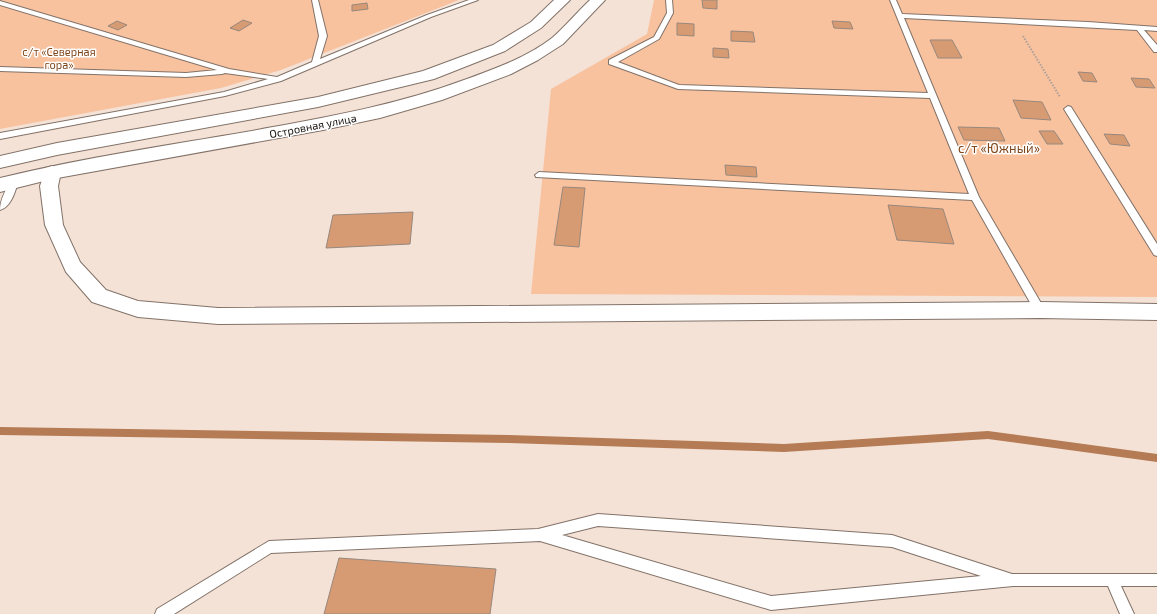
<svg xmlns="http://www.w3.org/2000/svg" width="1157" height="614" viewBox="0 0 1157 614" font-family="'Exo 2',sans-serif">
<rect width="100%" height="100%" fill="#f4e2d7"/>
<path fill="#f9c29f" d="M0,0h459l-178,70 -60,18 -221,41z
M654,0h503v297l-626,-3 20,-205 96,-55z"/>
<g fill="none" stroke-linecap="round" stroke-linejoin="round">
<path fill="#b47b54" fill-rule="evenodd" d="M0,427l509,8 275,9 204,-13 169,23v8l-169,-23 -204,13 -275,-9 -509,-8z"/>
</g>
<path fill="#d79b74" stroke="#97877c" d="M702,0h15v9l-14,-1z
M367,3l1,6 -16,2v-6z
M243,20l9,3 -13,8 -9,-3z
M117,21l10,4 -9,5 -10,-4z
M832,21l18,1 3,7 -19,-1z
M677,23l17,1v12l-17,-1z
M731,31l22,1 2,10 -24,-1z
M930,40h22l10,18h-24z
M713,48l15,1 1,9 -16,-1z
M1078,72l14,1 5,9 -14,-1z
M1131,78l18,1 6,9 -19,-1z
M1013,100l29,2 9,18 -30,-2z
M958,127l41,1 6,13 -41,-1z
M1039,131h15l9,13h-16z
M1104,134l20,1 6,11 -20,-2z
M725,165l31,2 1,10 -31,-2z
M563,187l22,1 -6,59 -25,-2z
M888,205l55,4 11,35 -57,-4z
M413,212l-3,32 -84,4 7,-33z
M339,558l157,11 -6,45h-166z"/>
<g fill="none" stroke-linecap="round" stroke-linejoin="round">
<defs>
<path id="service" d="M312,0h6l9,36 -7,23 107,-44 42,-15h9l-47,17 -150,64 -56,15 -225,43v-6l224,-41 44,-13 -43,-6 -3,1 -36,3 -186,-6v-4l186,6 31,-3 -217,-65v-4l229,68 48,8 35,-15 7,-26z
M666,0h6l1,13 -14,26 -41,23 61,23 249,8 -38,-93h6l6,14 186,8 69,5v4l-13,-1 13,15v7h-3l-17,-22 -233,-12 75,179 66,113 -1,3 -4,1 -4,-1 -64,-113 -436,-23 -1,-2 4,-3 430,22 -39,-96 -252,-9 -69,-25v-4l45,-23 13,-24z
M1068,106l3,1 86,137v12l-3,-1 -90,-146z
M14,179l4,3c-3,10 -7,25 -18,28 0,-10 6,-21 11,-30z
M598,514l294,21 120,39h145v12h-36l13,28h-14l-12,-28h-95l-242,24 -231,-69 -269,12 -97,61h-19l2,-5 112,-68 269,-12zM598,526l294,21 89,29 -210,20 -209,-61z"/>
<path id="minor" d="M52,166l6,2 3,4 -3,14 5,39 17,37 26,28 32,11 80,7 822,-6 117,2v16l-117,-2 -822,6 -80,-7 -46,-15 -26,-30 -21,-47 -5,-39 6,-18z"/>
<path id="primary" d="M554,0h16l-29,28 -36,23 -71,28 -116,28 -261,48 -57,13v-12l57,-13 261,-46 105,-26 70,-26 38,-23z
M590,0h15l-42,44 -25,16 -27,14 -69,26 -62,18 -57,12 -271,49 -52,13v-14c85,-21 171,-33 257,-48 70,-13 140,-25 207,-50 30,-11 62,-22 88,-42 13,-11 25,-26 38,-38z"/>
</defs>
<use href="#service" stroke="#827268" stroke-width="2"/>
<use href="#minor" stroke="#827268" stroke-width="2"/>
<use href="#primary" stroke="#827268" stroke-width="2"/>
<path stroke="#ad9f97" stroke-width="2" stroke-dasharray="1.5 1.5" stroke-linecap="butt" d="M1023,36l37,61"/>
<use href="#service" fill="#fff" fill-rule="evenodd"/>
<use href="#minor" fill="#fff" fill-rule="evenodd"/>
<use href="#primary" fill="#fff" fill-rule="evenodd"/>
</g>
<g text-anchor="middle" stroke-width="3" stroke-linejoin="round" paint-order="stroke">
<g font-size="11" fill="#80471c" stroke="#fff">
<text x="59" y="56">с/т «Северная<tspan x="59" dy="13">гора»</tspan></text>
</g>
<g font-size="11" fill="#18120f" stroke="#fff">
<text transform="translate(313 126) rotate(-11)" y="4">Островная улица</text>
</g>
<g font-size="13" fill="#80471c" stroke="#fff">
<text x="999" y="153">с/т «Южный»</text>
</g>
</g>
</svg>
